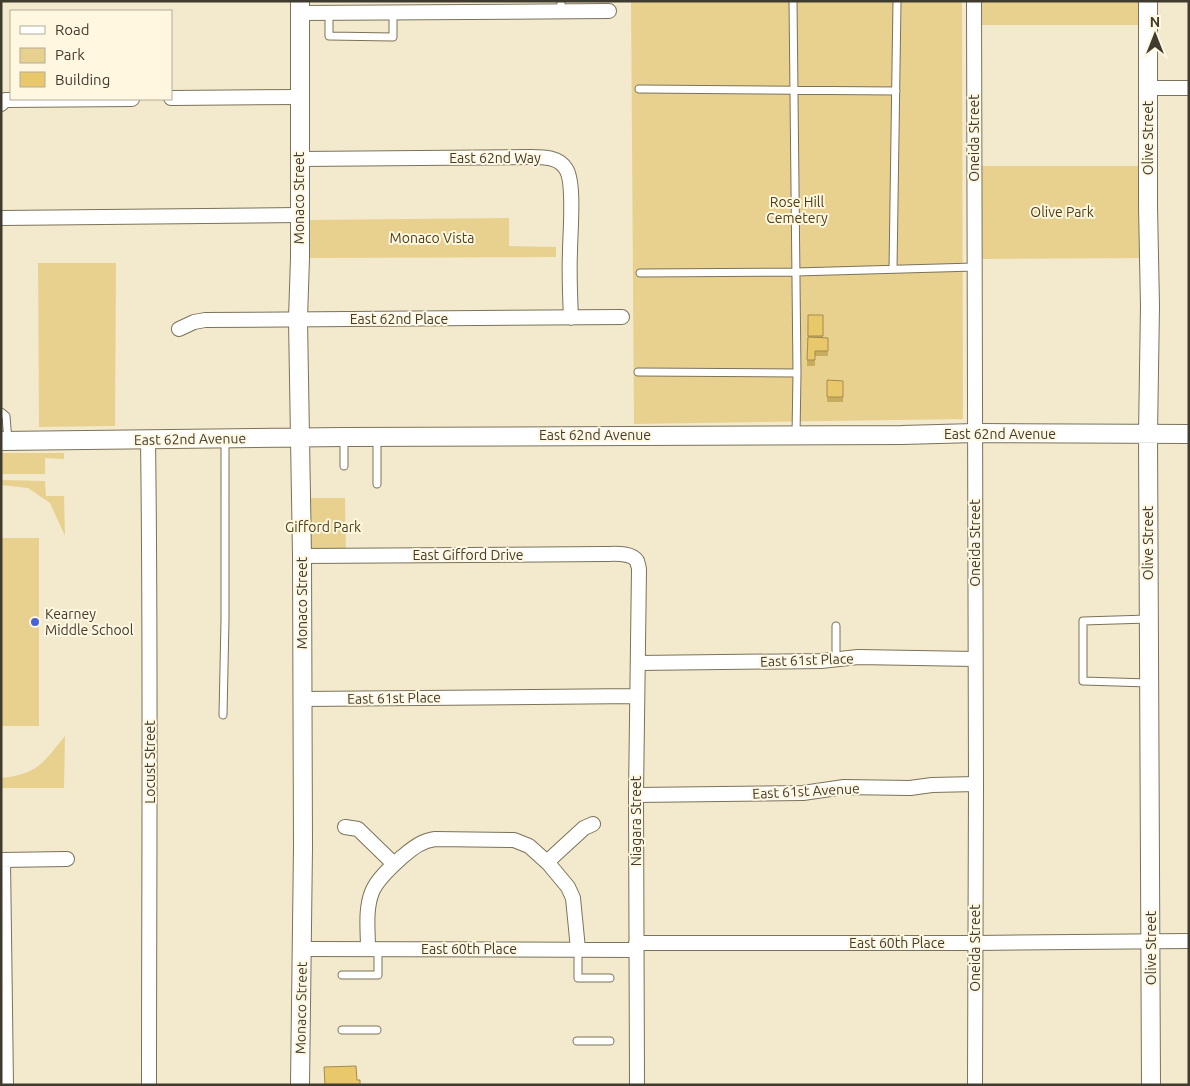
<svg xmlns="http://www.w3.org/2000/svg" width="1190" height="1086" viewBox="0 0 1190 1086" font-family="Ubuntu,sans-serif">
<rect width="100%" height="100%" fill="#f3e9cd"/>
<path fill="#e8d18f" d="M631,1h331l1,418 -329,5z
M974,1h174v24h-174z
M974,166h174l1,92 -174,1z
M509,218v28l47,1v10l-247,1v-38z
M38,263h78l-1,163 -76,1z
M1,453h63v6l-19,-1v16h-44z
M1,480l44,1 1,15h18l1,40 -15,-33 -22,-15 -27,-3z
M301,498h44l1,57 -44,1z
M1,538h38v188h-38z
M65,736l-1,52h-63v-10c37,-4 42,-15 64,-42z"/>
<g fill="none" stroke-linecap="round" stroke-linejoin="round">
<defs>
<path id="service" d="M561,1v10
M793,1l4,372 -1,62
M329,12v24l64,1v-25
M639,89l257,2
M893,269l4,-268
M640,273l156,-1 179,-5
M638,372l159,1
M1,412l5,4 2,25
M377,437v47
M344,466v-29
M1148,619l-65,2v60l66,2
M836,626v34
M223,715l2,-95v-181
M578,949v29h32
M342,975h36v-26
M342,1030h35
M577,1041h33"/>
<path id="minor" d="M974,1l2,783 -1,301
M300,13l309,-2
M1149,88h40
M171,98l128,-1
M1,104l4,-4 127,-1
M300,159l231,-2c13,0 28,0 35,12 9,13 4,65 4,83 -1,22 0,44 1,66
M1,218l298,-3
M179,329l15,-7 11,-2 417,-3
M148,440c3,215 1,430 1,645
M302,556l303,-2c9,0 26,-2 32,7 0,0 2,7 2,8l-3,226 1,290
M638,663l183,-2 37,-4 117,2
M302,699l335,-3
M636,795l167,-2 41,-6 66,1 22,-3 44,-1
M345,827l13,2 36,35
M1,860l66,-1
M3,860l3,225
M547,862l37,-34 9,-4
M636,943h340l213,-2
M302,949l334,1
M368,949c0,-19 -3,-39 4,-57 5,-13 20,-26 30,-35 11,-9 19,-16 33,-18l79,1 15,6 19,17 20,24 5,11 5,51"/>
<path id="tertiary" d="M300,1v257l-2,61 4,237 1,291 -3,238
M1148,1v205l2,100 -2,128 3,651
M1,441l343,-4 558,-2 73,-2 214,1"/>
</defs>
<use href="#service" stroke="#7b7259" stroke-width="9"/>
<use href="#minor" stroke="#7b7259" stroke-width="16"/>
<use href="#tertiary" stroke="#7b7259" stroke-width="20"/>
<use href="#service" stroke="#fff" stroke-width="7"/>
<use href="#minor" stroke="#fff" stroke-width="14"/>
<use href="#tertiary" stroke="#fff" stroke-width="18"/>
</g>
<path fill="#c8ac5d" d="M808,315h15v23h5v18h-13v10h-8z
M827,380l16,1v21h-16z"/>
<path fill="#e9c86c" stroke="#a38c4c" d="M808,315h15v21h-15z
M808,337l20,1v13h-13v9h-8z
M827,380l16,1v16h-16z
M356,1066l1,14h3v5h-35l-1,-18z"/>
<circle fill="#4a62d7" stroke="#fff7e0" stroke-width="2" cx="35" cy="622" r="5"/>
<g text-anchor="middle" stroke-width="4" stroke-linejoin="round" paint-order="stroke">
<g font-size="14" fill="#3f3b2f" stroke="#fff7e0">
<text transform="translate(974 138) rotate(-90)" y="5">Oneida Street</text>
<text transform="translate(1148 138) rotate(-90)" y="5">Olive Street</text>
<text x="495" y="163">East 62nd Way</text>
<text transform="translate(299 198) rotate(-90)" y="5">Monaco Street</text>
<text x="399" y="324">East 62nd Place</text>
<text x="1000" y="439">East 62nd Avenue</text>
<text x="595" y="440">East 62nd Avenue</text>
<text transform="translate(190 439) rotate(-1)" y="5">East 62nd Avenue</text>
<text transform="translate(975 543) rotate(-90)" y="5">Oneida Street</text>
<text transform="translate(1148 543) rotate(-90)" y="5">Olive Street</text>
<text x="468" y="560">East Gifford Drive</text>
<text transform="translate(302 603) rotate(-90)" y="5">Monaco Street</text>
<text transform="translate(807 660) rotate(-2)" y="5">East 61st Place</text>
<text transform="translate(394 698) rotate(-1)" y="5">East 61st Place</text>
<text transform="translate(150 762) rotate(-90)" y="5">Locust Street</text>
<text transform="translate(806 791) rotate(-3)" y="5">East 61st Avenue</text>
<text transform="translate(636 821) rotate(-90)" y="5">Niagara Street</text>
<text x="897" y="948">East 60th Place</text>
<text transform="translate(975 948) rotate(-90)" y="5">Oneida Street</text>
<text transform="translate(1151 948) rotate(-90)" y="5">Olive Street</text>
<text x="469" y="954">East 60th Place</text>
<text transform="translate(301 1008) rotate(-89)" y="5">Monaco Street</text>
</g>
<g font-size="14" fill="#4d4018" stroke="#fff7e0">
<text x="797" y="207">Rose Hill<tspan x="797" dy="16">Cemetery</tspan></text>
<text x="1062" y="217">Olive Park</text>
<text x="432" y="243">Monaco Vista</text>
<text x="323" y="532">Gifford Park</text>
</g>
<g font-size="14" fill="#3f3b2f" stroke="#fff7e0" text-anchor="start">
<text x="45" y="619">Kearney<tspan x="45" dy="16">Middle School</tspan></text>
</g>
</g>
<rect width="1190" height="1086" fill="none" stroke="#3f3b2f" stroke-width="5"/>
<rect x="10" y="10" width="162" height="90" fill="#fff7e0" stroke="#b2ac99"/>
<rect x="20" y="26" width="25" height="8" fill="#ffffff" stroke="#b2ac99"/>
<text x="55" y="35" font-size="15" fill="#3f3b2f">Road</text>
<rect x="20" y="48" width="25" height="15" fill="#e8d18f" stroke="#b2ac99"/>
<text x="55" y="60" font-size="15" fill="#3f3b2f">Park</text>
<rect x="20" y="72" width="25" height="15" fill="#e9c86c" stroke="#b2ac99"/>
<text x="55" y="85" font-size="15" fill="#3f3b2f">Building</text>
<g transform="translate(1155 35)" stroke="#fff7e0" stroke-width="4" paint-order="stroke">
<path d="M0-4L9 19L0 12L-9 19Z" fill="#3f3b2f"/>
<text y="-8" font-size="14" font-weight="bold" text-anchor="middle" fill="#3f3b2f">N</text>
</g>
</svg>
